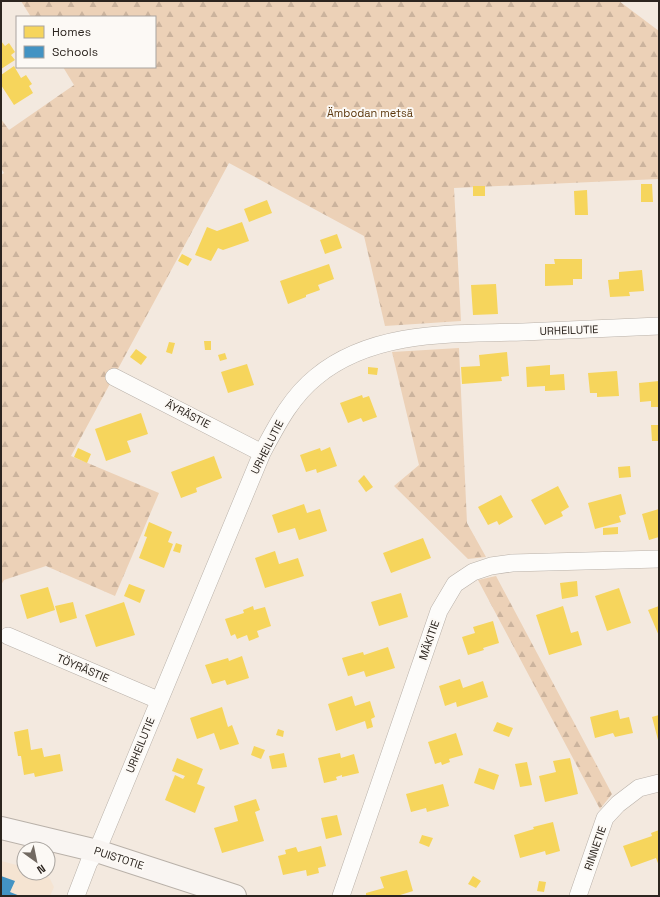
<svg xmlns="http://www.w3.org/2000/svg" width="660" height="897" viewBox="0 0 660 897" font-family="'Space Grotesk',sans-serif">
<defs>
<pattern id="forest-firs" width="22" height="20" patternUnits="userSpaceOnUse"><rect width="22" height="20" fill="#ecd1b7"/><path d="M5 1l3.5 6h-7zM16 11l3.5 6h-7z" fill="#cbb39d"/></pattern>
</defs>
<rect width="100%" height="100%" fill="#f3e9df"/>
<path fill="#f5e4d2" d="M1,861l23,6v6h23l7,14 -4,9h-49z"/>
<path fill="url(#forest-firs)" d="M21,1h598l40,30v148l-205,9 7,133 -76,5 -21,-90 -135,-73 -158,293 88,37 -44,103 -69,-30 -42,14 -3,5v-410l3,-2 -3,-5v-49l8,11 65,-45 -11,-18h92v-50h-124z
M459,348l8,175 19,34 -18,2 -74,-73 25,-21 -27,-113z
M496,576l116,218 -12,15 -122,-229z"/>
<path fill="#f6d55c" d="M1,41l4,5 4,-3 6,9 -4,3 4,5 -14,9z
M14,66l7,12 5,-3 6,9 -3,2 4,7 -19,12 -13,-20v-10z
M641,184h11l1,18h-12z
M473,186h12v10h-12z
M587,190l1,25h-13l-1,-24z
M267,200l5,13 -23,9 -5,-13z
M242,222l7,19 -26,9 -5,-2 -7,13 -16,-6 12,-28 10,4z
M337,234l5,14 -17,6 -5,-14z
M182,254l10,5 -4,7 -10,-5z
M554,259h28v20h-9v6l-28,1v-22h10z
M329,264l5,15 -16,6 2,5 -14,5v2l-18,7 -8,-23z
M642,270l2,21 -15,1 1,4 -20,1 -2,-17 11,-1v-7z
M496,284l2,30 -25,1 -2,-30z
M204,341h7v9h-6z
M169,342l6,1 -3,11 -6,-2z
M136,349l11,8 -6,8 -11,-8z
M507,352l2,24 -8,1 1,4 -40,3 -1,-17 19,-1 -1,-11z
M225,353l2,6 -7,2 -2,-6z
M247,364l7,21 -26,8 -7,-21z
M550,365v10l14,-1 1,16 -20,1v-5l-18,1 -1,-20z
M368,367l10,1 -1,7 -9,-1z
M617,371l2,25 -22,1v-4h-7l-2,-20z
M659,381v26h-8v-6l-11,1 -1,-19z
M362,395l1,3 6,-2 8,21 -14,5 -2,-4 -13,5 -8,-20z
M141,413l7,21 -21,7 4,11 -25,9 -11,-32z
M651,425h8v16h-7z
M330,447l7,19 -20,7 -1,-4 -10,3 -6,-17 20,-7 1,3z
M78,448l13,6 -4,9 -13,-6z
M214,456l8,22 -26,10 1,4 -16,6 -10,-26z
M630,466l1,11 -12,1 -1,-11z
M364,475l9,12 -7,5 -8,-11z
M558,486l11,21 -8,5 2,4 -18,9 -14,-25z
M621,494l5,20 -7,2 2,6 -26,7 -7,-26z
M501,495l12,22 -14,8 -2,-4 -9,4 -10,-18z
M304,504l3,9 13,-4 7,22 -28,9 -4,-12 -17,5 -6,-18z
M659,509v28l-10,3 -7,-26z
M149,522l23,10 -4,10 5,2 -9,24 -25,-10 8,-21 -3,-1z
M618,527v7l-15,1v-7z
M423,538l8,20 -40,15 -8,-20z
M176,543l6,2 -2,8 -7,-2z
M275,551l4,13 19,-6 6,18 -39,12 -10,-30z
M577,581l1,15 -16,3 -2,-16z
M129,584l16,6 -5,13 -16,-7z
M48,587l7,23 -28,9 -7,-24z
M619,588l12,35 -24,8 -12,-35z
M401,593l7,24 -29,9 -8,-24z
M73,602l4,16 -17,5 -5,-17z
M124,602l11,33 -39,12 -11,-32z
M253,606l1,4 11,-3 6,19 -14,5 2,6 -10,4 -2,-6 -10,4 -2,-5 -4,2 -6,-17 19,-6 -1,-3z
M563,606l8,27 7,-2 4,14 -33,10 -13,-40z
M659,606v30l-11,-26z
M493,621l6,22 -16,5 1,2 -16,5 -6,-18 13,-4 -2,-6z
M388,647l7,21 -29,9 -2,-6 -16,5 -6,-18 21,-6 1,3z
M242,656l7,22 -22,7 -2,-5 -13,4 -7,-19 23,-7 1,3z
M460,679l3,9 20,-7 5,16 -31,10 -1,-5 -11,4 -6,-20z
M352,696l3,10 15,-5 5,16 -4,2 2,8 -6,2 -2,-8 -29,10 -8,-27z
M222,707l6,20 4,-2 7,19 -19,6 -6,-17 -17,6 -7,-21z
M618,710l2,9 9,-2 4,16 -18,4 -2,-4 -18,5 -5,-21z
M659,715v25h-1l-6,-23z
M497,722l16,6 -4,9 -16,-6z
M28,729l3,21 11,-2 2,9 16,-3 3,17 -28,6 -1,-4 -10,2 -3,-19h-3l-4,-24z
M278,729l6,2 -1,6 -7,-2z
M456,733l7,22 -14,4 1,3 -8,3 -1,-3 -6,2 -7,-22z
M254,746l11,4 -4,9 -10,-4z
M284,753l3,14 -15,2 -3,-13z
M340,753l1,5 13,-4 5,19 -17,4v-2l-6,2 1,3 -13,3 -6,-25z
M177,758l26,11 -6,15 8,3 -10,26 -30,-13 10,-25 8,4 2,-3 -13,-5z
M570,758l8,36 -33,8 -6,-26 17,-4 -3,-11z
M527,762l5,23 -12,2 -5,-23z
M479,768l20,7 -5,15 -20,-7z
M443,784l6,22 -22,6 -1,-4 -15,4 -5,-18z
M256,799l4,11 -5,2 9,29 -42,12 -8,-25 24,-7 -4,-15z
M337,815l5,20 -16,4 -5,-21z
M553,822l7,29 -14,4 -1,-4 -25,7 -6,-23 20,-6 -1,-2z
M659,830v36l-3,-8 -25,9 -8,-21 29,-10 -1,-3z
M422,835l11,3 -4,9 -10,-4z
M321,846l5,20 -8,2 1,5 -12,3 -1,-6 -23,5 -5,-19 8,-2 -1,-4 11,-3 2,5z
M407,870l6,21 -16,5h-31v-3l18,-5 -4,-11z
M473,876l8,5 -5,7 -8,-4z
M539,881l7,1 -2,10 -7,-1z"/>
<path fill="#4393c3" d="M1,876l14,5 -5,11 10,4h-19z"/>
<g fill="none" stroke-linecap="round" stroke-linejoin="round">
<defs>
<path id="street" d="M114,377l148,76
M8,636l150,64
M76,896l13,-34 8,-11 165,-398c15,-28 29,-56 54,-76 57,-47 137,-43 207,-45 45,-2 91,-4 136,-6
M341,896l98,-285 16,-27 18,-12 18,-6 21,-3 147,-4
M578,896l27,-78 13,-14 21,-16 20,-5"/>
<path id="secondary" d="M1,828l96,23 138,45"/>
</defs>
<use href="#street" stroke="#b9b1a9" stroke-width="18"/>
<use href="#secondary" stroke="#b9b1a9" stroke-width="24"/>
<use href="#street" stroke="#fdfcfa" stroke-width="17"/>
<use href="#secondary" stroke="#f9f5f2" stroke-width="22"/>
</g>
<g text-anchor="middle" stroke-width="4" stroke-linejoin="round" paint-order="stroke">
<g font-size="11" fill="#5c380e" stroke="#fcf9f5">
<text x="370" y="117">Ämbodan metsä</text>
</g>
<g font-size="11" fill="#2c251f" stroke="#fcf9f5">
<text transform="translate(569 330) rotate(-2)" y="4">URHEILUTIE</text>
<text transform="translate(188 414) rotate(27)" y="4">ÄYRÄSTIE</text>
<text transform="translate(267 447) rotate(-63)" y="4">URHEILUTIE</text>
<text transform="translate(429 640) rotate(-71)" y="4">MÄKITIE</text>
<text transform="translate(83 668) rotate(23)" y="4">TÖYRÄSTIE</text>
<text transform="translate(140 745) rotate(-68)" y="4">URHEILUTIE</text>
<text transform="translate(595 848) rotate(-71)" y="4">RINNETIE</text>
<text transform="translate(119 858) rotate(18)" y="4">PUISTOTIE</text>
</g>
</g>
<rect width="660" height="897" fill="none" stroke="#2c251f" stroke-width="4"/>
<rect x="16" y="16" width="140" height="52" fill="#fcf9f5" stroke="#a9a49f"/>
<rect x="24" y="26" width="20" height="12" fill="#f6d55c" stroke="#a9a49f"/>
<text x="52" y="36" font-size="12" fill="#2c251f">Homes</text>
<rect x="24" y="46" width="20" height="12" fill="#4393c3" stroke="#a9a49f"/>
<text x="52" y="56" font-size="12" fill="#2c251f">Schools</text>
<g transform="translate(36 861) rotate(147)"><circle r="19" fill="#fcf9f5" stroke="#a9a49f"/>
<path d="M0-3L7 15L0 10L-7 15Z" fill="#726a62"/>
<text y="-6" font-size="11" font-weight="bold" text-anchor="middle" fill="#2c251f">N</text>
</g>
</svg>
